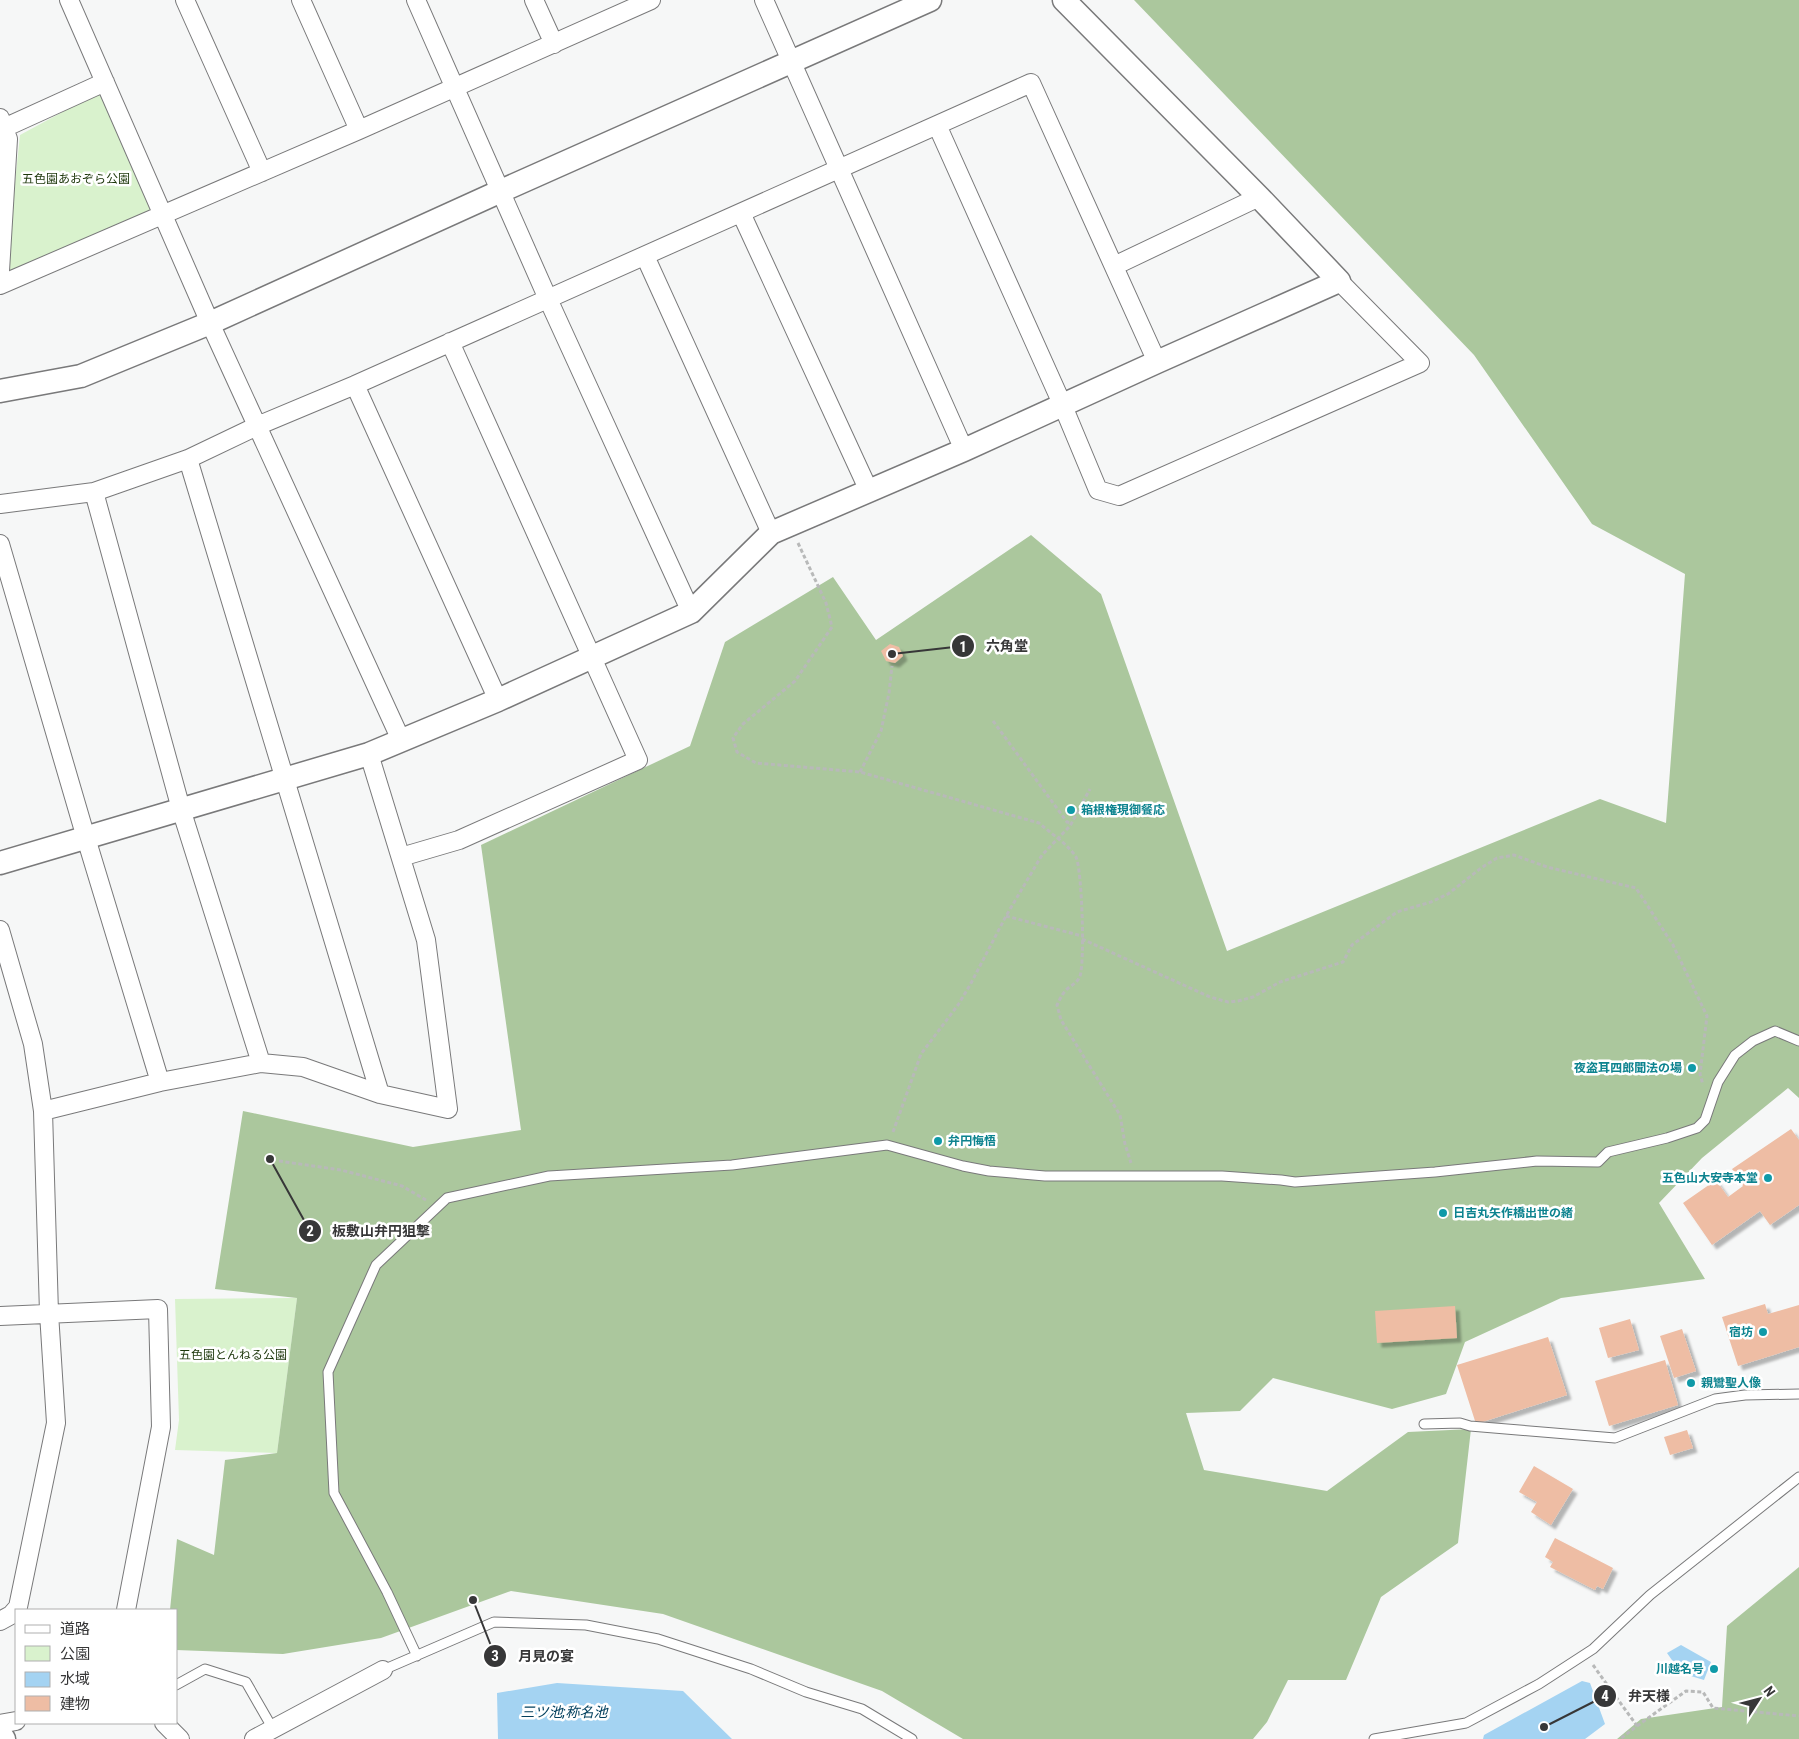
<svg xmlns="http://www.w3.org/2000/svg" width="1799" height="1739" viewBox="0 0 1799 1739" font-family="'Roboto Condensed','Noto Sans JP',sans-serif">
<defs>
<filter id="shadow"><feDropShadow dx="4.5" dy="4.5" stdDeviation="1" flood-color="#0004"/></filter>
</defs>
<rect width="100%" height="100%" fill="#f6f7f7"/>
<path fill="#d9f2cd" d="M103,90l53,121 -151,66 15,-142z
M297,1298l-20,155 -102,-3 4,-30 -4,-121z"/>
<path fill="#abc79d" d="M1134,0h665v1098l-11,-10 -86,70 -43,45 46,76 -144,19 -96,44 -19,52 -54,15 -119,-31 -33,33 -54,2 18,57 123,21 81,-59 63,-3 -13,114 -77,54 -35,83h-58l-21,42 -14,17h-290l-81,-48 -219,-77 -152,-23 -130,47 -98,16 -107,-4v-40h-6l7,-71 37,16 11,-95 52,-7 20,-155 -82,-9 28,-178 170,36 108,-17 -40,-285 209,-99 35,-104 108,-65 43,63 155,-105 70,59 126,357 373,-152 66,24 19,-249 -93,-50 -118,-169z
M1799,1567v172h-182l24,-20 81,-12 5,-81z"/>
<path fill="#a4d3f2" d="M1681,1645l30,17 -7,18 -23,-7 -14,-20z
M1582,1681l8,2 15,41 -20,15h-102l1,-4z
M557,1683l126,8 49,48h-234l-1,-46z"/>
<path fill="#eebda4" filter="url(#shadow)" d="M890,644l9,3 4,9 -8,7 -9,-2 -5,-10z
M1791,1129l8,11v65l-29,20 -10,-14 -48,34 -29,-42 33,-23 12,17 15,-11 -11,-17z
M1765,1304l3,10 31,-9v42l-61,19 -16,-49z
M1455,1306l2,32 -80,5 -2,-32z
M1630,1319l9,31 -31,8 -9,-30z
M1682,1329l14,42 -22,7 -14,-42z
M1548,1337l19,58 -91,29 -19,-59z
M1665,1360l13,45 -69,21 -14,-45z
M1687,1430l6,18 -23,7 -6,-18z
M1534,1466l39,23 -22,36 -20,-13 6,-10 -18,-10z
M1555,1538l58,30 -10,21 -6,-3 -2,4 -45,-23 3,-5 -8,-5z"/>
<g fill="none" stroke-linecap="round" stroke-linejoin="round">
<defs>
<path id="service" d="M1424,1424l36,-1 10,3 145,12 100,-39 30,-4 54,-1
M417,1656l-30,-64 -53,-99 -6,-121 48,-107 71,-67 102,-22 183,-11 155,-20 76,21 26,5 56,5h177l59,4 14,2 140,-10 102,-11 61,1 10,-10 59,-14 30,-10 8,-8 13,-38 17,-27 18,-14 22,-10 24,10
M383,1670l111,-48 92,3 72,14 93,30 55,23 56,17 50,30
M176,1685l29,-16 41,13 27,47
M1374,1739l92,-16 73,-39 54,-35 57,-54 149,-118"/>
<path id="minor" d="M69,0l141,323 191,417
M185,0l77,172
M301,0l58,130
M416,0l132,299 143,313
M534,0l20,44
M764,0l200,450
M0,118l8,21 -8,132
M937,125l126,281 35,84 21,6 301,-133 -81,-82
M0,126l4,2 101,-46
M741,213l128,278
M645,256l126,277
M1114,266l145,-69
M0,285l359,-155 292,-130
M355,385l143,315
M188,459l192,635
M94,492l87,317 80,254
M0,504l94,-12 94,-33 69,-33 98,-41 676,-302 126,279
M0,544l86,294 74,244
M401,857l58,-17 179,-80 -188,-418
M0,930l33,114 10,67 6,202 7,110 -38,184 -7,8 -11,6
M43,1111l117,-29 101,-19 42,4 77,27 68,15 -22,-169 -57,-186
M0,1316l158,-7 3,118 -35,183
M164,1723l16,16
M0,1724l16,-3
M254,1739l129,-69"/>
<path id="tertiary" d="M0,391l81,-15 129,-53 291,-132 429,-191
M0,863l369,-109 129,-54 193,-88 80,-79 193,-83 193,-88 182,-81 -80,-84 -195,-197
M0,1733l4,6"/>
</defs>
<use href="#service" stroke="#79797a" stroke-width="11"/>
<use href="#minor" stroke="#79797a" stroke-width="20"/>
<use href="#tertiary" stroke="#79797a" stroke-width="25"/>
<path stroke="#b8b9b9" stroke-width="3" stroke-dasharray="4 2.5" stroke-linecap="butt" d="M798,543l28,60 6,24 -37,54 -52,43 -10,14 4,14 19,11 104,9 179,51c10,9 30,22 37,34 6,13 9,104 4,119 -2,6 -8,9 -13,13 -5,5 -7,10 -10,16l4,15 59,95 5,29 6,19
M993,721l74,101 5,1
M860,772l21,-41 8,-38 3,-27
M1006,916l76,20
M1082,939l128,58 18,5 10,-1 15,-4 27,-15 63,-20 9,-17 45,-33 34,-10 17,-8 33,-26 16,-10 17,-3 33,12 89,21 37,57 34,71 -7,58 3,11
M893,1132l28,-78 37,-49 12,-20 36,-69 36,-61 28,-29 20,-37
M279,1161l62,9 61,16 24,14
M1593,1665l44,61 -17,13
M1637,1726l49,-35 17,1 10,16 86,8"/>
<use href="#service" stroke="#fff" stroke-width="9"/>
<use href="#minor" stroke="#fff" stroke-width="18"/>
<use href="#tertiary" stroke="#fff" stroke-width="22"/>
</g>
<g fill="#0f9aa8" stroke="#fff" stroke-width="2">
<circle cx="1071" cy="810" r="5"/>
<circle cx="1692" cy="1068" r="5"/>
<circle cx="938" cy="1141" r="5"/>
<circle cx="1768" cy="1178" r="5"/>
<circle cx="1443" cy="1213" r="5"/>
<circle cx="1763" cy="1332" r="5"/>
<circle cx="1691" cy="1383" r="5"/>
<circle cx="1714" cy="1669" r="5"/>
</g>
<g text-anchor="middle" stroke-width="5" stroke-linejoin="round" paint-order="stroke">
<g font-size="12" fill="#1c360a" stroke="#fff">
<text x="76" y="183">五色園あおぞら公園</text>
<text x="233" y="1359">五色園とんねる公園</text>
</g>
<g font-size="12" font-weight="bold" fill="#0d838f" stroke="#fff" text-anchor="start">
<text x="1081" y="814">箱根権現御餐応</text>
<text x="1682" y="1072" text-anchor="end">夜盗耳四郎聞法の場</text>
<text x="948" y="1145">弁円悔悟</text>
<text x="1758" y="1182" text-anchor="end">五色山大安寺本堂</text>
<text x="1453" y="1217">日吉丸矢作橋出世の緒</text>
<text x="1753" y="1336" text-anchor="end">宿坊</text>
<text x="1701" y="1387">親鸞聖人像</text>
<text x="1704" y="1673" text-anchor="end">川越名号</text>
</g>
<g font-size="14" font-style="italic" fill="#03405e" stroke="#fff">
<text x="564" y="1717">三ツ池;称名池</text>
</g>
</g>
<path fill="none" stroke="#373738" stroke-width="2" d="M892 654L963 646M270 1159L310 1231M473 1600L495 1656M1544 1727L1605 1696"/>
<g fill="#373738" stroke="#fff" stroke-width="2">
<circle cx="892" cy="654" r="5"/>
<circle cx="270" cy="1159" r="5"/>
<circle cx="473" cy="1600" r="5"/>
<circle cx="1544" cy="1727" r="5"/>
<circle cx="963" cy="646" r="12"/>
<circle cx="310" cy="1231" r="12"/>
<circle cx="495" cy="1656" r="12"/>
<circle cx="1605" cy="1696" r="12"/>
</g>
<g font-size="15" text-anchor="middle" font-weight="bold" fill="#fff">
<text x="963" y="652">1</text>
<text x="310" y="1236">2</text>
<text x="495" y="1661">3</text>
<text x="1605" y="1701">4</text>
</g>
<g font-size="14" text-anchor="middle" font-weight="bold" fill="#373738" stroke="#fff" stroke-width="5" stroke-linejoin="round" paint-order="stroke">
<text x="1007" y="651">六角堂</text>
<text x="381" y="1236">板敷山弁円狙撃</text>
<text x="546" y="1661">月見の宴</text>
<text x="1649" y="1701">弁天様</text>
</g>
<rect x="15" y="1609" width="162" height="115" fill="#ffffff" stroke="#afafaf"/>
<rect x="25" y="1625" width="25" height="8" fill="#ffffff" stroke="#afafaf"/>
<text x="60" y="1634" font-size="15" fill="#373738">道路</text>
<rect x="25" y="1646" width="25" height="15" fill="#d9f2cd" stroke="#afafaf"/>
<text x="60" y="1659" font-size="15" fill="#373738">公園</text>
<rect x="25" y="1672" width="25" height="15" fill="#a4d3f2" stroke="#afafaf"/>
<text x="60" y="1684" font-size="15" fill="#373738">水域</text>
<rect x="25" y="1696" width="25" height="15" fill="#eebda4" stroke="#afafaf"/>
<text x="60" y="1709" font-size="15" fill="#373738">建物</text>
<g transform="translate(1759 1699) rotate(54)" stroke="#ffffff" stroke-width="4" paint-order="stroke">
<path d="M0-4L9 19L0 12L-9 19Z" fill="#373738"/>
<text y="-8" font-size="14" font-weight="bold" text-anchor="middle" fill="#373738">N</text>
</g>
</svg>
